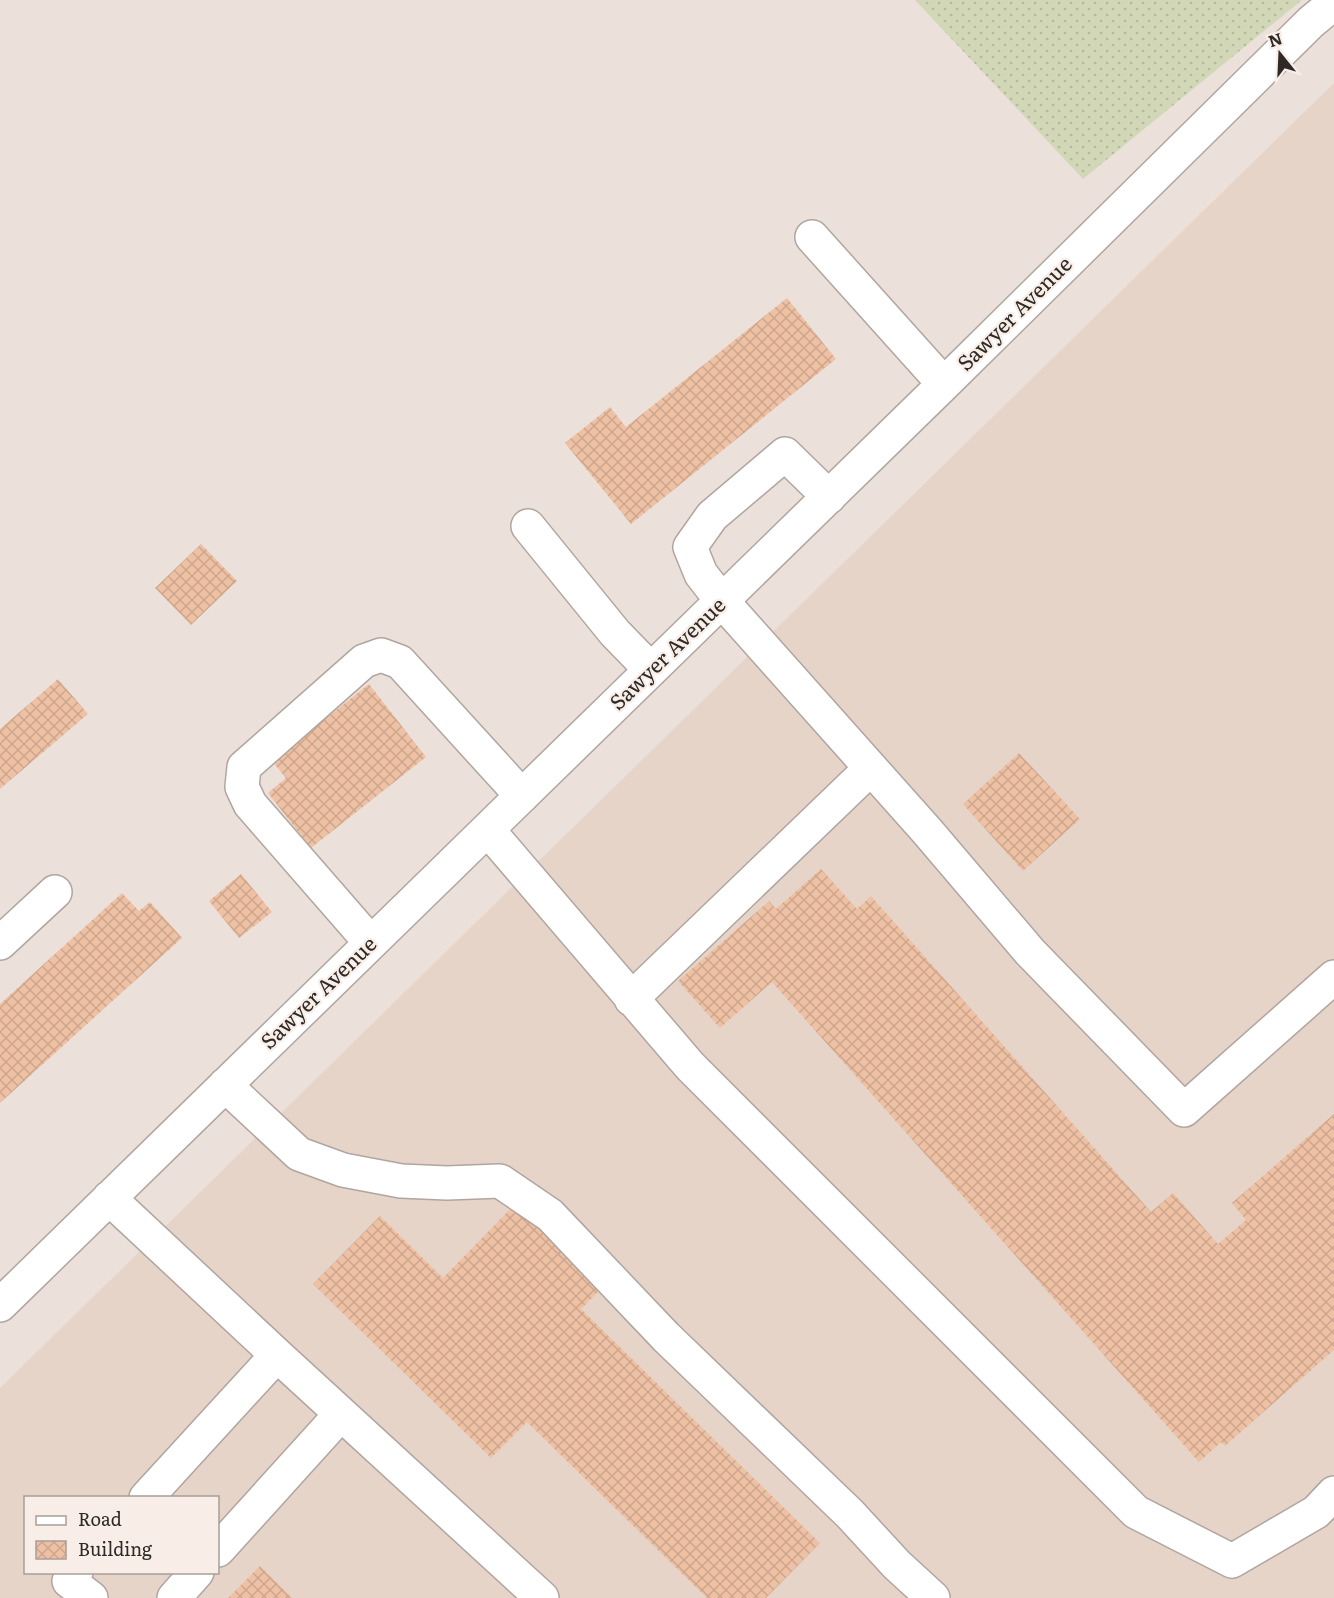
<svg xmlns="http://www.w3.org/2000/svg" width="1334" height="1598" viewBox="0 0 1334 1598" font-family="Literata,serif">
<defs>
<pattern id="grass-dots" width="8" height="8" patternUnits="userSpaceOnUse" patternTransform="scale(1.5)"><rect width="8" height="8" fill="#d2d8b7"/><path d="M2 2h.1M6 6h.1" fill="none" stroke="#b5b99d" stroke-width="1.8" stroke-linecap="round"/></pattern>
<pattern id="building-cross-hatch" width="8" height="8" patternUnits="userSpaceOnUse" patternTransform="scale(1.5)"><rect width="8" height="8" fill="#efc1a4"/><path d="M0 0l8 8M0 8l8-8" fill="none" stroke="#cda68d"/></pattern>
</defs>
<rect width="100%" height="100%" fill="#ece1da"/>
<path fill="#e6d4c9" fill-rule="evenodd" d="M1334,83v1515h-1334v-210zM26,1498h192v74h-192z"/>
<path fill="url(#grass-dots)" d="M915,0h387l-219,179z"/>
<path fill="url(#building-cross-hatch)" d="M787,298l49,61 -205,165 -66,-81 45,-36 16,20z
M201,544l36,37 -46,44 -36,-37z
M58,679l30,35 -88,75v-60z
M369,684l57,73 -115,91 -43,-55 18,-15 -14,-17z
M1019,753l61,66 -57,52 -60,-67z
M821,869l36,40 14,-13 280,316 22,-19 45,51 28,-24 -14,-17 102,-89v236l-109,96 -4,-4 -22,20 -427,-480 -52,46 -42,-47 91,-80 7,8z
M241,874l31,38 -33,26 -30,-37z
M122,893l17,18 11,-9 32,36 -182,165v-99z
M515,1204l86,85 -20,20 239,234 -54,55h-59l-180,-176 -36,36 -178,-174 67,-68 63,62z
M260,1566l32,32h-64z"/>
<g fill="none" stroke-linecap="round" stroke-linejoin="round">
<defs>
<path id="minor" d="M812,237l132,147
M829,497l-44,-43 -73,62 -22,31 11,27 21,27 205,230 103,121 154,158 150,-133
M528,526l87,107 36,37
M488,830l202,236 446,446 96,49 84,-49 18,-19
M0,943l55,-51
M371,943l-121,-139 -8,-17 2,-20 120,-106 17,-6 19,7 122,134
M631,999l240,-231
M225,1085l74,69 44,16 58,11 46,2 53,-2 50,34 116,122 184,177 47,51 36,33
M109,1198l168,157 265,243
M0,1305l944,-921 367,-362 23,-19
M146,1498l131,-143
M218,1550l123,-136
M76,1572l-7,9 22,17
M174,1598l23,-26"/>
</defs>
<use href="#minor" stroke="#b0a59f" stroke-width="36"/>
<use href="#minor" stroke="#fff" stroke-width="33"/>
</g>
<g text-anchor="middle" stroke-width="4.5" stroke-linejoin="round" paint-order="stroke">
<g font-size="21" fill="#2d2926" stroke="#f9eee7">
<text transform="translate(1015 314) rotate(-45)" y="7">Sawyer Avenue</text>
<text transform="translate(668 654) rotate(-44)" y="7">Sawyer Avenue</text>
<text transform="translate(319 993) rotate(-44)" y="7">Sawyer Avenue</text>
</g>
</g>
<rect x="24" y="1496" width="195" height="78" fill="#f9eee7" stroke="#a79f9a" stroke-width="1.5"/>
<rect x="36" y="1516" width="30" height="9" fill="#ffffff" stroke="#a79f9a" stroke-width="1.5"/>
<text x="78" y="1526" font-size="18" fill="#2d2926">Road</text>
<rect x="36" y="1541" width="30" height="18" fill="url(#building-cross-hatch)" stroke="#a79f9a" stroke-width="1.5"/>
<text x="78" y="1556" font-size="18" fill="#2d2926">Building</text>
<g transform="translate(1280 54) rotate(342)" stroke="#f9eee7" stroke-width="4.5" paint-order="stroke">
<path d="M0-4.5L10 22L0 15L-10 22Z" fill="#2d2926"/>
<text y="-9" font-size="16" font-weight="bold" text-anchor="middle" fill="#2d2926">N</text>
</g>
</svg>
